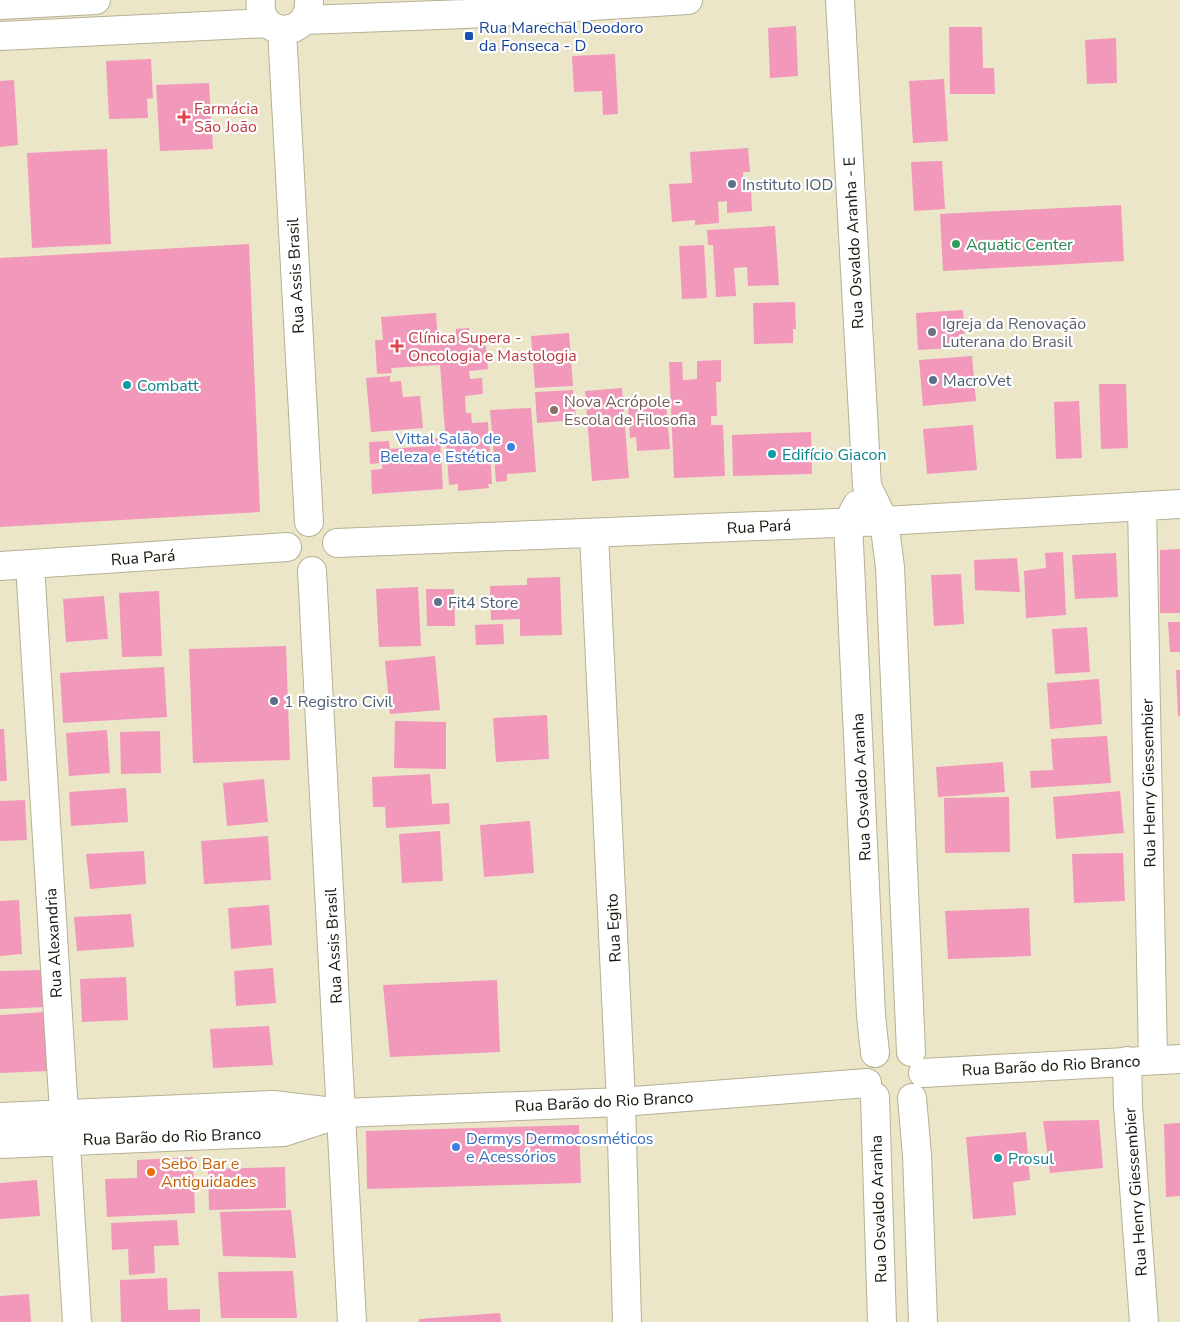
<svg xmlns="http://www.w3.org/2000/svg" width="1180" height="1322" viewBox="0 0 1180 1322" font-family="'Nunito Sans',sans-serif">
<rect width="100%" height="100%" fill="#ece6c9"/>
<path fill="#f198bb" d="M796,26l2,50 -28,2 -2,-50z
M949,27h33l1,41h11l1,26h-45z
M1116,38l1,45 -30,1 -2,-44z
M615,54l3,60 -15,1 -1,-24 -28,1 -2,-36z
M151,59l2,39 -6,1 1,19 -39,1 -3,-58z
M944,79l4,62 -35,2 -4,-62z
M14,80l4,65 -18,2v-66z
M209,83l4,66 -53,2 -4,-66z
M748,148l2,24h-7l1,19 7,-1 1,21 -25,2v-12l-9,1 1,21 -24,2v-5l-23,2 -3,-38 23,-1 -2,-31z
M107,149l4,95 -79,4 -5,-95z
M942,161l3,48 -31,2 -3,-49z
M1121,205l3,56 -181,10 -3,-57z
M775,226l4,59 -31,1 -1,-19 -13,1 2,28 -20,1 -3,-52h-5l-1,-15z
M249,244l11,268 -260,15v-269z
M704,245l3,53 -25,1 -3,-53z
M795,302l1,27h-3v14l-39,1 -1,-41z
M963,310l2,37 -47,3 -2,-37z
M436,313l2,27 18,-1v-10l13,-1 1,10 15,-1 3,32 -19,2 1,8 12,-1 1,16 -18,2 1,17h5l1,10 16,-1 4,62h-4l1,4 -31,3v-7l-9,1 -9,-120 -49,3 1,5 -15,1 -2,-34h8l-2,-23z
M569,333l4,53 -38,2 -4,-52z
M972,356l4,45 -53,5 -4,-46z
M721,360v22h-5l1,34h-6v9h12l2,51 -51,2 -5,-116h13l1,18 14,-1v-18z
M390,376v6l11,-1 2,16 17,-1 3,32 -52,4 -5,-54z
M1099,384h27l2,64 -27,1z
M622,388l7,90 -37,3 -7,-90z
M573,390l3,30 -39,3 -2,-31z
M1079,401l3,57 -26,1 -2,-57z
M666,402l4,47 -33,2 -1,-14 -6,1 -2,-34z
M531,408l5,64 -29,2v7l-11,1 -6,-72z
M973,425l4,45 -50,4 -4,-45z
M811,432l1,42 -79,2 -1,-41z
M440,438l3,51 -71,5 -1,-24 11,-1v-6l-12,1 -1,-22 20,-1 1,8 39,-3v-7z
M1180,549v64h-20v-63z
M1063,552l3,63 -40,3 -2,-47 22,-3 -1,-15z
M1116,553l2,44 -43,2 -3,-44z
M1017,558l3,34 -45,-2 -1,-30z
M961,574l3,50 -30,2 -3,-51z
M560,577l2,58 -42,1v-17l-29,1 -1,-34 37,-1v-7z
M418,587l3,59 -42,1 -3,-58z
M426,589h28l1,37h-28z
M159,591l3,65 -40,1 -3,-64z
M104,596l4,43 -42,3 -3,-43z
M1168,622h12v30h-10z
M503,624l1,20 -28,1 -1,-20z
M1087,627l3,45 -35,2 -3,-45z
M286,646l4,114 -97,3 -4,-114z
M435,656l5,54 -50,4 -5,-53z
M164,667l3,50 -104,6 -3,-50z
M1176,670h4v46h-2z
M1099,679l3,45 -52,5 -3,-46z
M547,715l2,44 -53,3 -3,-44z
M395,721l51,1v47l-52,-1z
M0,729h4l3,52h-7z
M107,730l3,43 -41,3 -3,-43z
M160,731l1,42 -40,1 -1,-42z
M1107,736l4,47 -80,5 -1,-17 23,-1 -2,-31z
M1003,762l2,30 -67,5 -2,-30z
M430,774l2,30 17,-1 1,21 -64,4 -1,-21h-12l-1,-30z
M264,779l4,43 -41,4 -4,-43z
M126,788l2,34 -57,4 -2,-34z
M1120,791l4,42 -68,6 -3,-42z
M1009,797l1,55 -65,1 -1,-55z
M25,800l2,40 -27,1v-40z
M530,821l4,52 -50,4 -4,-52z
M440,831l3,50 -41,2 -3,-49z
M268,836l3,44 -67,4 -3,-43z
M144,851l2,33 -56,5 -4,-35z
M1123,853l2,48 -51,2 -2,-49z
M19,900l3,54 -22,2v-55z
M269,905l3,40 -41,4 -3,-41z
M1029,908l2,48 -83,3 -3,-48z
M131,914l3,33 -57,4 -3,-34z
M273,968l3,35 -40,3 -2,-35z
M44,970l2,37 -46,2v-38z
M126,977l2,43 -46,2 -2,-43z
M497,980l3,72 -110,5 -7,-72z
M45,1012l4,59 -49,2v-58z
M269,1026l4,39 -60,3 -3,-39z
M1099,1120l4,48 -53,5 -7,-52z
M1180,1123v73l-14,1 -2,-73z
M579,1125l2,58 -214,6 -1,-58z
M1026,1132l4,48 -17,2 3,33 -43,4 -7,-82z
M193,1157l2,56 -88,4 -2,-38 32,-1v-18z
M285,1167l1,41 -77,2 -1,-41z
M37,1180l3,36 -40,3v-36z
M291,1210l5,48 -73,-2 -3,-44z
M177,1220l2,25 -25,1 1,27 -26,2 -1,-26 -16,1 -1,-27z
M293,1271l4,47h-76l-3,-46z
M167,1278l1,32 32,-1v13h-79l-1,-42z
M29,1294l2,28h-31v-26z
M500,1313l1,9h-82v-3z"/>
<g fill="none" stroke-linecap="round" stroke-linejoin="round">
<defs>
<path id="minor" d="M261,0c-6,38 50,41 48,0
M840,0l27,486 17,35 6,46 21,485
M0,5l96,-5
M305,20l160,-6 223,-14
M282,30l27,492
M0,36l267,-13
M857,505l-9,17 23,493 4,38
M1142,506l11,554
M594,534l27,568 6,220
M337,543l547,-22 296,-17
M30,565l47,757
M0,566l287,-19
M312,571l40,751
M1127,1061l1,45 16,216
M923,1073l257,-14
M875,1097l7,225
M912,1098l5,57 6,167
M0,1117l273,-12 69,8 279,-11 246,-19
M0,1144l284,-12 49,-16"/>
</defs>
<use href="#minor" stroke="#b6b094" stroke-width="30"/>
<use href="#minor" stroke="#fff" stroke-width="28"/>
</g>
<rect fill="#1a4fb4" stroke="#fff" stroke-width="2" x="464" y="31" width="10" height="10" rx="2.5"/>
<g fill="#e0444e" stroke="#fff" stroke-width="2">
<path d="M181.5 109.5h5v5h5v5h-5v5h-5v-5h-5v-5h5z"/>
<path d="M394.5 338.5h5v5h5v5h-5v5h-5v-5h-5v-5h5z"/>
</g>
<g fill="#5c6f8a" stroke="#fff" stroke-width="2">
<circle cx="732" cy="184" r="5"/>
<circle cx="933" cy="380" r="5"/>
<circle cx="438" cy="602" r="5"/>
<circle cx="274" cy="701" r="5"/>
</g>
<circle fill="#2e9e5b" stroke="#fff" stroke-width="2" cx="956" cy="244" r="5"/>
<circle fill="#6b7280" stroke="#fff" stroke-width="2" cx="932" cy="332" r="5"/>
<g fill="#0f9aa8" stroke="#fff" stroke-width="2">
<circle cx="127" cy="385" r="5"/>
<circle cx="772" cy="454" r="5"/>
<circle cx="998" cy="1158" r="5"/>
</g>
<circle fill="#8d6e63" stroke="#fff" stroke-width="2" cx="554" cy="410" r="5"/>
<g fill="#3f7fe0" stroke="#fff" stroke-width="2">
<circle cx="511" cy="447" r="5"/>
<circle cx="456" cy="1147" r="5"/>
</g>
<circle fill="#e8710a" stroke="#fff" stroke-width="2" cx="151" cy="1172" r="5"/>
<g text-anchor="middle" stroke-width="4.5" stroke-linejoin="round" paint-order="stroke">
<g font-size="16" fill="#164399" stroke="#fff" text-anchor="start">
<text x="479" y="33">Rua Marechal Deodoro<tspan x="479" dy="18">da Fonseca - D</tspan></text>
</g>
<g font-size="16" fill="#be3a42" stroke="#fff" text-anchor="start">
<text x="194" y="114">Farmácia<tspan x="194" dy="18">São João</tspan></text>
<text x="408" y="343">Clínica Supera -<tspan x="408" dy="18">Oncologia e Mastologia</tspan></text>
</g>
<g font-size="16" fill="#4e5e75" stroke="#fff" text-anchor="start">
<text x="742" y="190">Instituto IOD</text>
<text x="943" y="386">MacroVet</text>
<text x="448" y="608">Fit4 Store</text>
<text x="284" y="707">1 Registro Civil</text>
</g>
<g font-size="16" fill="#17140a" stroke="#fff">
<text transform="translate(853 243) rotate(-93)" y="6">Rua Osvaldo Aranha - E</text>
<text transform="translate(295 276) rotate(-93)" y="6">Rua Assis Brasil</text>
<text transform="translate(759 526) rotate(-3)" y="6">Rua Pará</text>
<text transform="translate(143 557) rotate(-4)" y="6">Rua Pará</text>
<text transform="translate(1148 783) rotate(-91)" y="6">Rua Henry Giessembier</text>
<text transform="translate(861 787) rotate(-93)" y="6">Rua Osvaldo Aranha</text>
<text transform="translate(613 928) rotate(-93)" y="6">Rua Egito</text>
<text transform="translate(53 943) rotate(-93)" y="6">Rua Alexandria</text>
<text transform="translate(333 946) rotate(-93)" y="6">Rua Assis Brasil</text>
<text transform="translate(1051 1065) rotate(-3)" y="6">Rua Barão do Rio Branco</text>
<text transform="translate(604 1101) rotate(-3)" y="6">Rua Barão do Rio Branco</text>
<text transform="translate(172 1136) rotate(-2)" y="6">Rua Barão do Rio Branco</text>
<text transform="translate(1135 1192) rotate(-94)" y="6">Rua Henry Giessembier</text>
<text transform="translate(878 1209) rotate(-92)" y="6">Rua Osvaldo Aranha</text>
</g>
<g font-size="16" fill="#27864d" stroke="#fff" text-anchor="start">
<text x="966" y="250">Aquatic Center</text>
</g>
<g font-size="16" fill="#5b616d" stroke="#fff" text-anchor="start">
<text x="942" y="329">Igreja da Renovação<tspan x="942" dy="18">Luterana do Brasil</tspan></text>
</g>
<g font-size="16" fill="#0d838f" stroke="#fff" text-anchor="start">
<text x="137" y="391">Combatt</text>
<text x="782" y="460">Edifício Giacon</text>
<text x="1008" y="1164">Prosul</text>
</g>
<g font-size="16" fill="#785e54" stroke="#fff" text-anchor="start">
<text x="564" y="407">Nova Acrópole -<tspan x="564" dy="18">Escola de Filosofia</tspan></text>
</g>
<g font-size="16" fill="#366cbe" stroke="#fff" text-anchor="end">
<text x="501" y="444">Vittal Salão de<tspan x="501" dy="18">Beleza e Estética</tspan></text>
<text x="466" y="1144" text-anchor="start">Dermys Dermocosméticos<tspan x="466" dy="18">e Acessórios</tspan></text>
</g>
<g font-size="16" fill="#c56008" stroke="#fff" text-anchor="start">
<text x="161" y="1169">Sebo Bar e<tspan x="161" dy="18">Antiguidades</tspan></text>
</g>
</g>
</svg>
